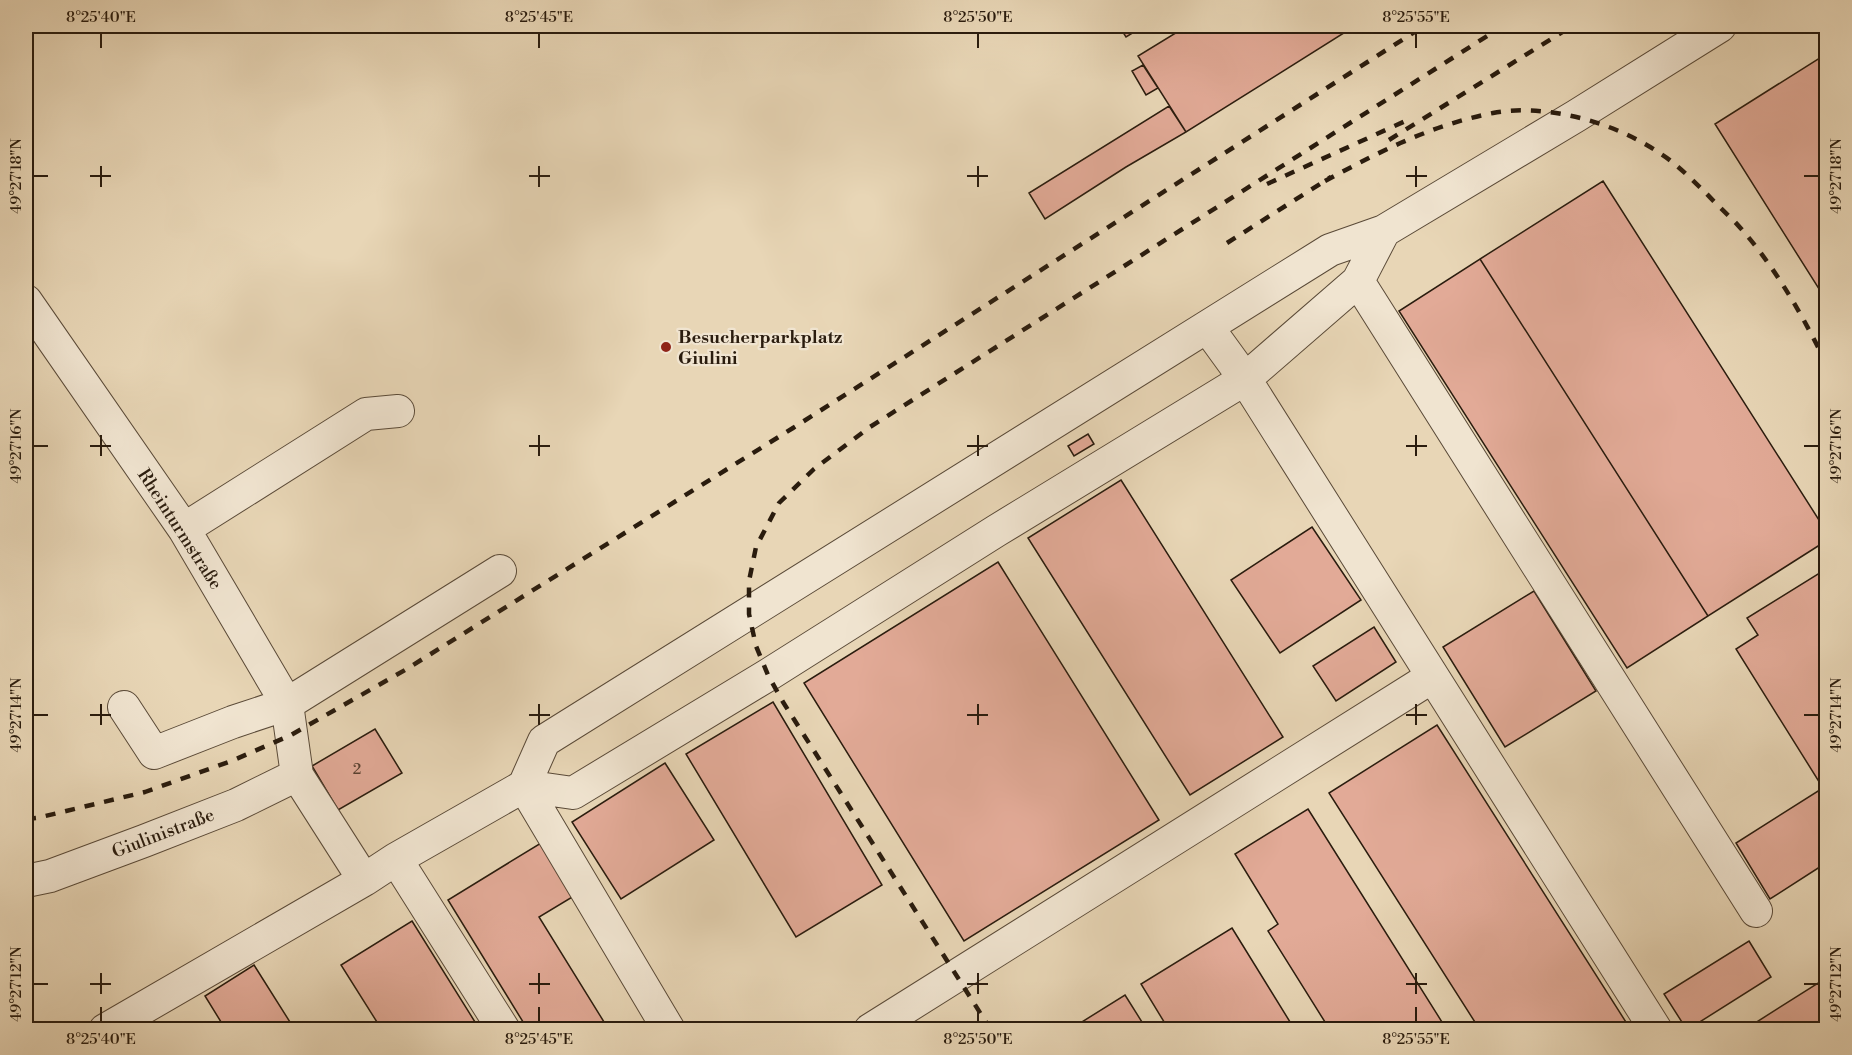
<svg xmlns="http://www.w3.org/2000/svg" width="1852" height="1055" viewBox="0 0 1852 1055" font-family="'Libre Bodoni',serif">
<rect width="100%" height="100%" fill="#e8d6b6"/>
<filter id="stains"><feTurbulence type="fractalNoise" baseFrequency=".00333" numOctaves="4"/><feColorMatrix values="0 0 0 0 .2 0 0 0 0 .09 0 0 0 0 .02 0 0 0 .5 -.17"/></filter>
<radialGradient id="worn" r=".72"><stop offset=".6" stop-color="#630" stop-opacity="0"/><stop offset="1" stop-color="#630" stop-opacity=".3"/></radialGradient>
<path fill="#e2aa97" stroke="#2a1c0e" stroke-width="1.5" d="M1119,26h25l-18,11z
M1187,26h168l-169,106 -48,-76z
M1826,54v246l-111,-176z
M1143,65l15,23 -12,7 -14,-24z
M1169,106l17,26 -60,35 -81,52 -16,-26z
M1603,181l223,350v10l-118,75 -228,-357z
M1480,259l228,357 -81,52 -228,-357z
M1088,434l6,10 -20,12 -6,-10z
M1121,480l162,257 -93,58 -162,-257z
M1312,527l49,73 -81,53 -49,-73z
M998,562l161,258 -195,121 -160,-258z
M1826,569v294l-56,36 -34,-56 87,-55 -87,-139 22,-14 -11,-17z
M1534,591l62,100 -91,56 -62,-100z
M1374,627l22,35 -60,39 -23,-35z
M773,702l109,183 -86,52 -110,-183z
M1437,725l194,305h-151l-151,-237z
M375,729l27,44 -64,37 -26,-44z
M665,763l49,77 -93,59 -49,-77z
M1308,809l139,221h-117l-62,-99 10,-7 -43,-70z
M541,843l33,53 -35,21 70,113h-81l-80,-130z
M412,921l68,109h-98l-41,-65z
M1232,928l63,102h-126l-28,-46z
M1749,941l22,36 -84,53 -23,-36z
M254,965l41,65h-69l-21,-34z
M1826,978v52h-82z
M1125,995l22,35h-78z"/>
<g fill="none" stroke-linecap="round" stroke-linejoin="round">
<defs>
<path id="minor" d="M1358,281l398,630
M26,301l158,228 103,175 10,71 67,105 32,-21 108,171
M1208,328l37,51 113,-98 26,-50
M184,529l182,-115 32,-3
M124,707l30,46 79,-31 54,-18 213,-133
M396,859l128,-73 49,7 195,-118 228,-144 249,-152 411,651
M26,881l24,-5 94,-35 92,-36 61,-30
M105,1030l259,-150
M669,1030l-145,-244 20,-45 786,-491 54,-19 192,-115 144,-90
M870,1030l562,-353"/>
</defs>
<use href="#minor" stroke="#5a4a38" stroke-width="34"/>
<path stroke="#2a1c0e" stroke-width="4" stroke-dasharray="4.5 3" stroke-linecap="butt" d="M26,32l10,-6"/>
<use href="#minor" stroke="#f0e4d0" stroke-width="32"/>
<path stroke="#2a1c0e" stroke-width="4.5" stroke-dasharray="10 10" stroke-linecap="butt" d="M1389,140l183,-114
M1325,181c54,-29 106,-56 168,-68 21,-4 42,-3 63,0 38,6 74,20 105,41 16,10 31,26 45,39 9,10 19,19 29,29 38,41 67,92 91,141
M1267,184l145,-66
M1227,243l104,-66
M26,819l11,-1 108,-26 89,-32 57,-25 114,-65 388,-242 631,-402
M991,1030l-208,-328 -15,-27 -12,-29 -7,-32v-33l7,-34 23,-44 35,-34 56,-42 633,-401"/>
</g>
<path fill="none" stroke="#2a1c0e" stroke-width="2" d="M101,33v15M539,33v15M978,33v15M1416,33v15M101,166v21M539,166v21M978,166v21M1416,166v21M33,176h15M90,176h21M529,176h21M967,176h21M1406,176h21M1804,176h15M101,435v21M539,435v21M978,435v21M1416,435v21M33,446h15M90,446h21M529,446h21M967,446h21M1406,446h21M1804,446h15M101,704v21M539,704v21M978,704v21M1416,704v21M33,715h15M90,715h21M529,715h21M967,715h21M1406,715h21M1804,715h15M101,973v21M539,973v21M978,973v21M1416,973v21M33,984h15M90,984h21M529,984h21M967,984h21M1406,984h21M1804,984h15M101,1007v15M539,1007v15M978,1007v15M1416,1007v15"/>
<circle fill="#8f2418" stroke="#f0e4d0" stroke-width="2" cx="666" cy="347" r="6"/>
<g text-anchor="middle" stroke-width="4.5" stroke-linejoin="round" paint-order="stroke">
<g font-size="15" fill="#584030">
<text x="357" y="774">2</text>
</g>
<g font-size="18" font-weight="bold" fill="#2a1c0e" stroke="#f0e4d0" text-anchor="start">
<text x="678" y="343">Besucherparkplatz<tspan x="678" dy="21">Giulini</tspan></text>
</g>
<g font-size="18" fill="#2a1c0e" stroke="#f0e4d0">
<text transform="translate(180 529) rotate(57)" y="6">Rheinturmstraße</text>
<text transform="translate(163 833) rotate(-21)" y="6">Giulinistraße</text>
</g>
</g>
<rect width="1852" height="1055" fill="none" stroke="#e8d6b6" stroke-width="66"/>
<rect x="33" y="33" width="1786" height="989" fill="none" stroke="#2a1c0e" stroke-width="2"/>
<g font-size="15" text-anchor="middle" fill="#2a1c0e">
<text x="101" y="22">8°25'40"E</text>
<text x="539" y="22">8°25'45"E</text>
<text x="978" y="22">8°25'50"E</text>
<text x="1416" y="22">8°25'55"E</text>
<text transform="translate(16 176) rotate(-90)" y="5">49°27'18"N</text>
<text transform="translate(1836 176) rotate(-90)" y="5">49°27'18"N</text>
<text transform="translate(16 446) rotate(-90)" y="5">49°27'16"N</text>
<text transform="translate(1836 446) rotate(-90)" y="5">49°27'16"N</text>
<text transform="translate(16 715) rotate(-90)" y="5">49°27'14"N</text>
<text transform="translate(1836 715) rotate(-90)" y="5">49°27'14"N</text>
<text transform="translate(16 984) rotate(-90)" y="5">49°27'12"N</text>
<text transform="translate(1836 984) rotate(-90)" y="5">49°27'12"N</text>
<text x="101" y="1044">8°25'40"E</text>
<text x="539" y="1044">8°25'45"E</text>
<text x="978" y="1044">8°25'50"E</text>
<text x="1416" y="1044">8°25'55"E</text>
</g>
<rect width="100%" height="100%" filter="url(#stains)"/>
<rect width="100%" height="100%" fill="url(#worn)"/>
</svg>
